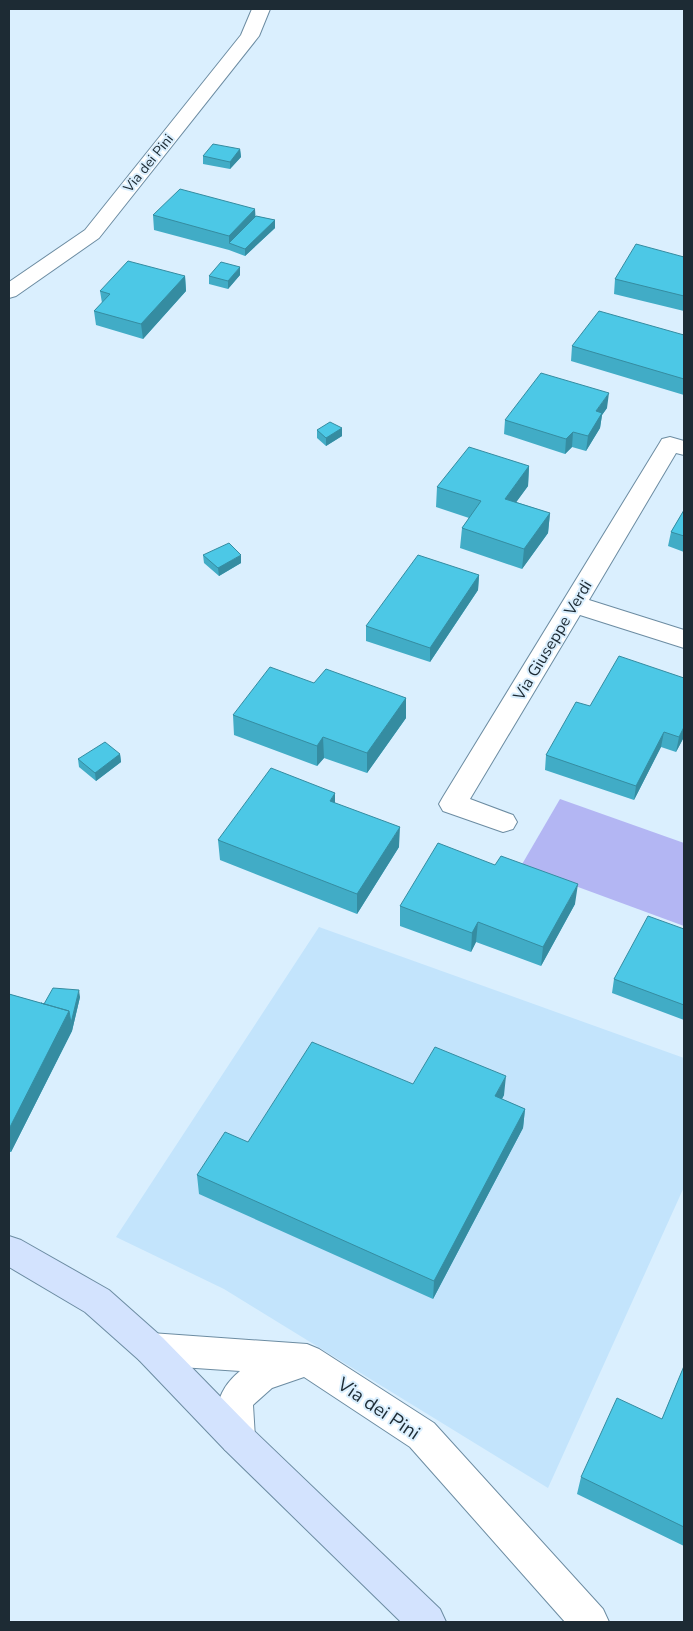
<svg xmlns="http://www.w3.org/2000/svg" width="693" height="1631" viewBox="0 0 693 1631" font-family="'Nunito Sans',sans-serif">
<rect width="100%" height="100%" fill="#daeffe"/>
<path fill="#c3e4fc" d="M319,927l365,131v129l-136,301 -324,-199 -108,-52z"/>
<path fill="#b3b6f3" d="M560,799l124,44v83l-163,-60z"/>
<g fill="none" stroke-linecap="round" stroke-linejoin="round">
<defs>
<path id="street" d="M252,9h18l-11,27 -160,202 -83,58 -7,2v-16l76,-52 156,-195z
M670,437l14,4v14l-8,-2 -87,147 95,30v18l-104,-33 -110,184 43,16 4,7 -4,7 -10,3 -60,-21 -4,-7 4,-7 216,-353 3,-5z
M151,1333l156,11 12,5 115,74 169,186 6,13h-44l-155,-175 -106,-70 -32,11 -19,17 2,33 -6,12 -12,5 -12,-5c-14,-30 -11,-58 15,-79l-89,-6 -12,-5 -5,-11 5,-11z"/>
<path id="secondary" d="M9,1236l12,4 88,50 54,48 86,88 191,183 6,13h-45l-176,-172 -86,-90 -54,-48 -76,-45z"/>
</defs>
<use href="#street" stroke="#6c8ca2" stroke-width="2"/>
<use href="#secondary" stroke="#6c8ca2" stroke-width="2"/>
<use href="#street" fill="#fff" fill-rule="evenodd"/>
<use href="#secondary" fill="#d3e3fe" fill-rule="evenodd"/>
</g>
<path fill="#41acc6" d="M240,149l1,8 -11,12 -27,-5v-8z
M153,215l103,1 19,4v8l-30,28 -16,-6 -75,-20z
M684,257v54l-70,-17 1,-15z
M240,275l-12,14 -19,-5v-8z
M185,276l1,15 -43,48 -47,-14 -2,-14 8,-8 -2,-12z
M684,335v60l-113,-34 1,-15z
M607,408l-5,7 -2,13 -14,23 -14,-4 -7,7 -61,-20 1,-14z
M342,428v8l-16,10 -9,-8v-8z
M529,466l-1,20 -12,16 34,11 -2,20 -26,36 -62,-21 2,-20 7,-10 -33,-11 1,-20z
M684,510v42l-16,-6 3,-14z
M203,555l38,8 -22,13 -15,-13z
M479,575l-1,15 -48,72 -64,-21v-15z
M684,678v59l-8,15 -15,-5 -27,53 -89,-30 1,-15 44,-49z
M314,683l92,15v20l-39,55 -43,-15 -7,8 -83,-31 -1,-20z
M120,754l1,8 -25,19 -17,-14 -1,-8z
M335,803l64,44 -42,67 -137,-54 -2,-20z
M575,904l-34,62 -65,-24 -5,10 -71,-26v-20z
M684,929v91l-72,-27 2,-14z
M9,994l35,10 36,-7 -8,34 -61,121h-2z
M413,1084l91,11 -2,4 23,10 -2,19 -90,171 -234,-105 -2,-19 51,-33z
M684,1366v180l-107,-52 4,-17 81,-58z"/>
<path fill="#358ca1" d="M240,149l1,8 -11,12v-7z
M255,209l1,15 -27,19v-7z
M275,220v8l-30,28v-7z
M240,267v8l-12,14v-8z
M185,276l1,15 -43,48 -2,-15z
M609,393l-2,15 -5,7 -2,13 -14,23 2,-15 8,-25z
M342,428v8l-16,10v-8z
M573,432l-1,15 -7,7 1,-15z
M529,466l-1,20 -24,33 1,-20z
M550,513l-2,20 -26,36 2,-20z
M241,555v8l-22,13 -1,-8z
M479,575l-1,15 -48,72v-14z
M406,698v20l-39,55v-20z
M684,727v10l-8,15 3,-15z
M664,732l-3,15 -27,53 2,-14z
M323,737l1,21 -7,8v-20z
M120,754l1,8 -25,19 -1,-8z
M335,793v20l-5,-12z
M400,827l-1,20 -42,67v-20z
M578,884l-3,20 -34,62 2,-19z
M478,922l-2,20 -5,10 1,-19z
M79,990l1,7 -8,34 -1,-8z
M69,1011l3,20 -61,121 -2,-8v-15z
M506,1076l-2,19 -11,20 2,-19z
M525,1109l-2,19 -90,171 1,-18z"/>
<path fill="#4cc8e6" stroke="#358ca1" d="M213,144l27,5 -10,13 -27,-6z
M180,189l75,20 -26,27 -76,-21z
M256,216l19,4 -30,29 -16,-6z
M636,244l48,13v39l-69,-17z
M128,261l57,15 -44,48 -47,-13 16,-17 -10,-3z
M221,262l19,5 -12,14 -19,-5z
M599,311l85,24v44l-112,-33z
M541,373l68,20 -13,18 6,2 -14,23 -15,-4 -7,7 -61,-19z
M330,422l12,6 -16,10 -9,-8z
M469,447l60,19 -24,33 45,14 -26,36 -62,-21 19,-27 -44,-14z
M684,510v26l-13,-4z
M229,543l12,12 -23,13 -15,-13z
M418,555l61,20 -49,73 -64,-22z
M619,656l65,22v49l-5,10 -15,-5 -28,54 -90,-31 30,-53 14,4z
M270,667l44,16 12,-14 80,29 -39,55 -44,-16 -6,9 -84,-31z
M105,742l15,12 -25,19 -17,-14z
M271,768l64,25 -5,8 70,26 -43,67 -139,-54z
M438,843l57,22 6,-9 77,28 -35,63 -65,-25 -6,11 -72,-27z
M648,916l36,13v76l-70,-26z
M53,988l26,2 -8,33 -2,-12 -28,-8 3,1z
M9,994l60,17 -60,118z
M312,1042l101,42 22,-37 71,29 -11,20 30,13 -91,172 -237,-106 28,-43 23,10z
M684,1366v161l-103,-50 36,-79 45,21z"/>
<g text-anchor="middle" stroke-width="4" stroke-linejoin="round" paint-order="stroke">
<g font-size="14" fill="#1d2b34" stroke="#daeffe">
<text transform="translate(148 163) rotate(-51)" y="5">Via dei Pini</text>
</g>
<g font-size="16" fill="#1d2b34" stroke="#daeffe">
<text transform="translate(552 640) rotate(-59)" y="6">Via Giuseppe Verdi</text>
</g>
<g font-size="19" fill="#1d2b34" stroke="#daeffe">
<text transform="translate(379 1408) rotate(34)" y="7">Via dei Pini</text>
</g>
</g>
<rect width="693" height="1631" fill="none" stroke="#1d2b34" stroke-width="20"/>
</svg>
